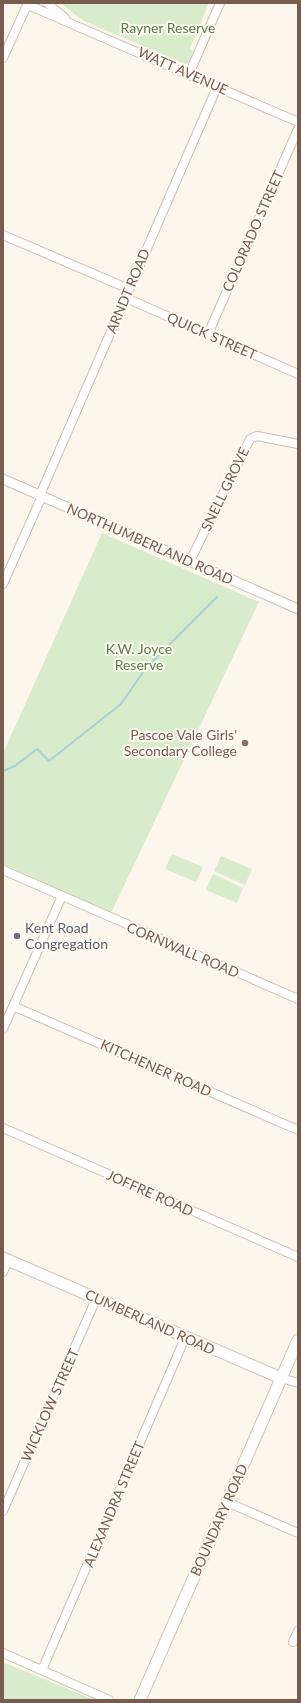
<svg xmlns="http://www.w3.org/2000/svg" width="301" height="1703" viewBox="0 0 301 1703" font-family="Lato,sans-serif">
<rect width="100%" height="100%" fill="#fcf6ec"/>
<path fill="#d8ebca" d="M60,3h149l-19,45 3,4 -5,11 -3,1 -101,-43z
M102,533l157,69 -148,311 -108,-49v-115h2z
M172,854l31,13 -7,15 -31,-13z
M221,856l31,13 -7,16 -31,-14z
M213,874l30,14 -6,15 -31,-13z
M3,1662l91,38h-91z"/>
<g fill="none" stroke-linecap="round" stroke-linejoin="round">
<path stroke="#a7d1d8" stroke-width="2" d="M3,771l12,-5 22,-17 12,12 72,-57 25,-36 71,-71"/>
<defs>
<path id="minor" d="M47,3l18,15
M28,5l270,117
M3,58l25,-55
M189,74l31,-71
M3,235l126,54
M126,298l172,76
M208,334l90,-205
M40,495l177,-408
M190,561l60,-122 7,-3 41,8
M3,584l39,-88
M3,870l295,129
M13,1006l285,124
M3,1029l59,-133
M3,1128l295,129
M3,1272l5,-11
M281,1378l17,5
M227,1502l71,31
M3,1511l93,-212
M293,1642l5,-11
M3,1653l106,47
M42,1670l143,-332"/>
<path id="tertiary" d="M3,479l295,130"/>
<path id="secondary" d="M3,1258l278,120
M140,1700l158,-360"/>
</defs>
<use href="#minor" stroke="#cfbeb1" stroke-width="10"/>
<use href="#tertiary" stroke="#cfbeb1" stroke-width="11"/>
<use href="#secondary" stroke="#d4c0b1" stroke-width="13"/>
<use href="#minor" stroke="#fff" stroke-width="8"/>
<use href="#tertiary" stroke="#fff" stroke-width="9"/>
<use href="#secondary" stroke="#fff" stroke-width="11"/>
</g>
<circle fill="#8d6e63" stroke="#fffaf3" stroke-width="1.5" cx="245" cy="743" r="4"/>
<circle fill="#6b7280" stroke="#fffaf3" stroke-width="1.5" cx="17" cy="936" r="4"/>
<g text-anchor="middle" stroke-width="4" stroke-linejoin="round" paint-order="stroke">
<g font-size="14" fill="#577d46" stroke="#fffaf3">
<text x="168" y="33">Rayner Reserve</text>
<text x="139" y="654">K.W. Joyce<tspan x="139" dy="16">Reserve</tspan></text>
</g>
<g font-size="14" fill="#785d4e" stroke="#fffaf3">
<text transform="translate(183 71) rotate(24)" y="5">WATT AVENUE</text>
<text transform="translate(253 231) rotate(-66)" y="5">COLORADO STREET</text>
<text transform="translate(128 291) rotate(-67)" y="5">ARNDT ROAD</text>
<text transform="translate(212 336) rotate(24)" y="5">QUICK STREET</text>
<text transform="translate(225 489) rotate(-64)" y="5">SNELL GROVE</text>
<text transform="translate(150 544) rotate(24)" y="5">NORTHUMBERLAND ROAD</text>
<text transform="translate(183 950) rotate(23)" y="5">CORNWALL ROAD</text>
<text transform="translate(156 1068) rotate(24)" y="5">KITCHENER ROAD</text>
<text transform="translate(150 1193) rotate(24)" y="5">JOFFRE ROAD</text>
<text transform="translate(150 1322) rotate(24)" y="5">CUMBERLAND ROAD</text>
<text transform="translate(50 1405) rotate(-66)" y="5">WICKLOW STREET</text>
<text transform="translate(114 1504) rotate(-67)" y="5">ALEXANDRA STREET</text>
<text transform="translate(219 1520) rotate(-66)" y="5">BOUNDARY ROAD</text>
</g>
<g font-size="14" fill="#785e54" stroke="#fffaf3" text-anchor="end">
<text x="237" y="740">Pascoe Vale Girls'<tspan x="237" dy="16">Secondary College</tspan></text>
</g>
<g font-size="14" fill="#5b616d" stroke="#fffaf3" text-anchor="start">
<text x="25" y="933">Kent Road<tspan x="25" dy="16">Congregation</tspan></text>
</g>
</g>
<rect width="301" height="1703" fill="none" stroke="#785d4e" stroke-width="8"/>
</svg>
